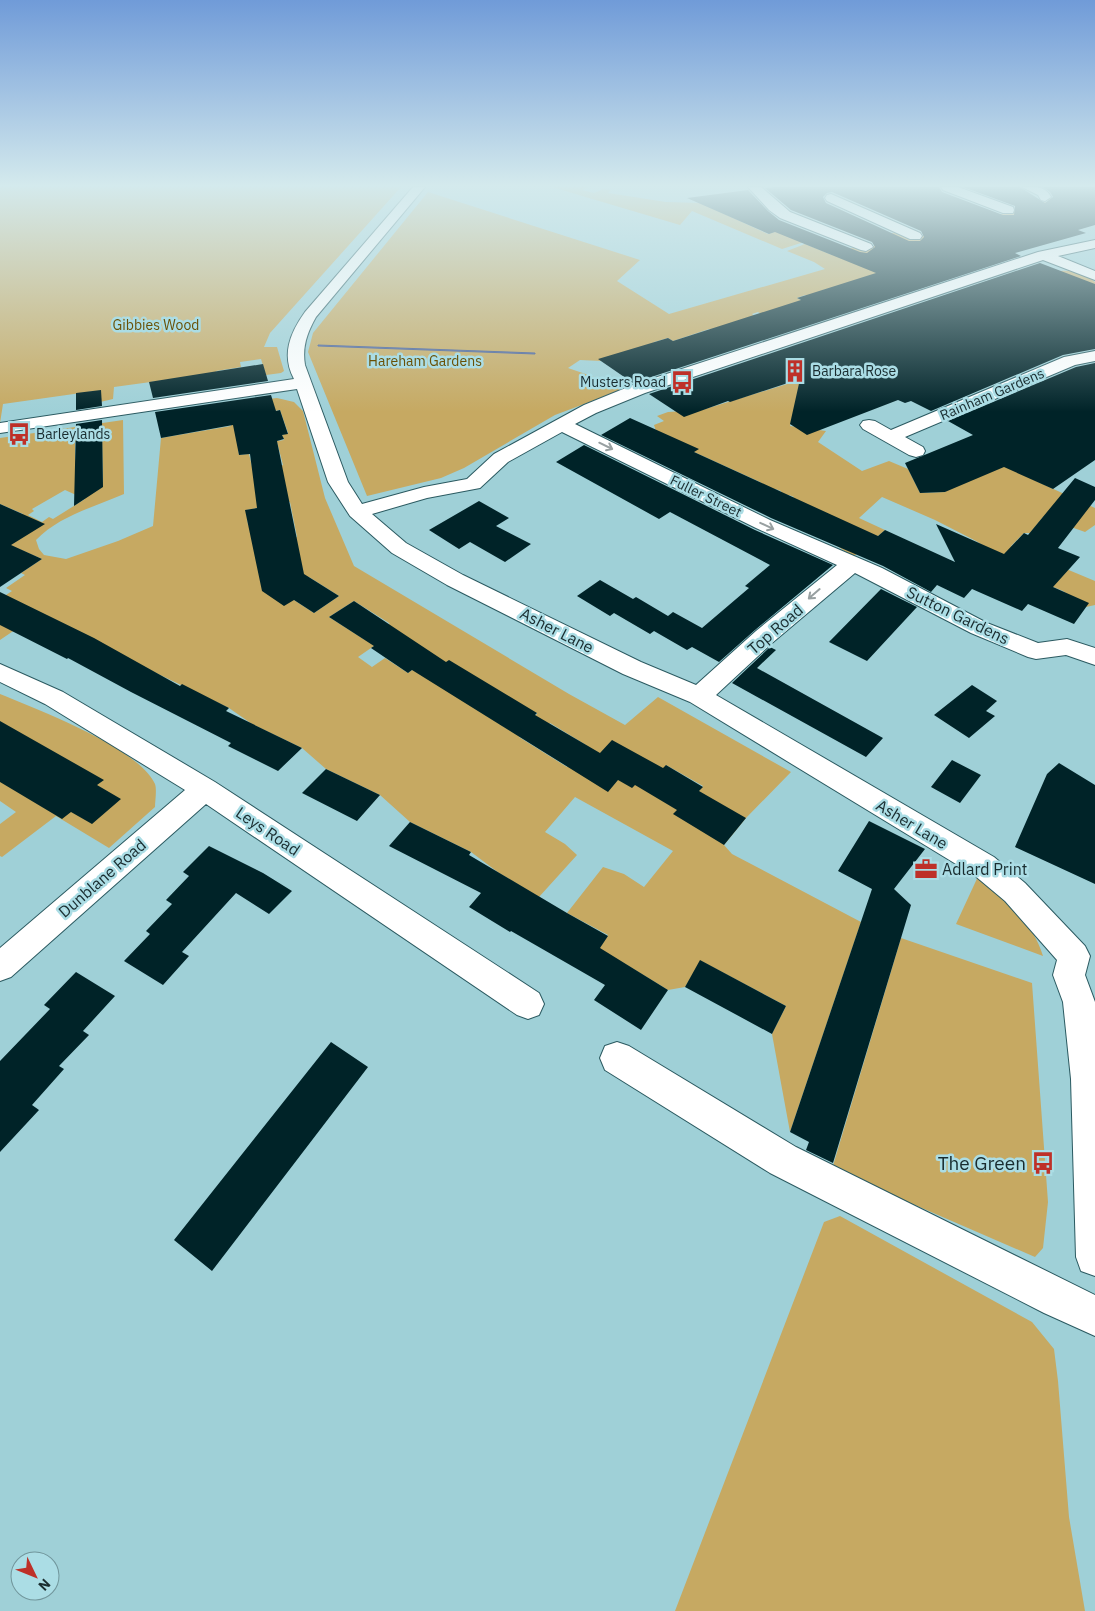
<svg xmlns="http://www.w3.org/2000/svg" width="1095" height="1611" viewBox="0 0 1095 1611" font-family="'IBM Plex Sans',sans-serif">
<rect width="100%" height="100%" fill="#9fd0d7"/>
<path fill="#c6a962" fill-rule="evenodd" d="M0,187h401l-131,146 -6,14h13l7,24 -3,2 -15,2 -5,-16 -21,3 1,5 -25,4 2,12 -16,-8 -88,12 -1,12 -17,4 -1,-12 -92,13 -3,19z
M552,187h36l-6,3 12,3 9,-4 8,1 -3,3 58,9 35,1 67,31 10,-3 26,11 -22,7 -90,-38 -12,14z
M428,192l212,68 -23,21 52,33 156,-45 -11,-7 -27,-11 18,-7 27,11 23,-8 9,3 13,-5 -7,-6 26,-7 16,7 137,-38 -9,-4 15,2 -215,94 -10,-5 -7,2 -10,10 -8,-5 -8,3 7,4 -36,16 -10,-6 -6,2 4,4 -40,15 -7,-4 -36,12 -5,-3 -14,4 -2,3 -51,16 -21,-1 -12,8 44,15 12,6 -69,26 -91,53 -23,10 -74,18 -59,-144 5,-19z
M1060,271c14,-1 24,2 35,11v9l-302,122 -3,13 36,5 -8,11 44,29 27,-10 19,8 12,24 26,-1 -12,-23 66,-15 36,27 59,27v17l-10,7 -42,-15 -13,16h-6l-13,13 84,35v24l-9,2 -23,-16 -17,-7 -70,-43 -41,-21 -53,-23 -23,21 26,12 -32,27 -31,-22 -33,-34 5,-4 -5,-2 -6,4 -2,-8 -6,-2 -5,3 -10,-10 -66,-30 -38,-21 -2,-6 10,-4 -7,-5 11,-4 34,-2 95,-29z
M277,398l17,4 9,9 22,87 29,68 215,128 56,31 33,-28 133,75 -45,46 -22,27 8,9 129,68 -71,210 -18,-98 14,-28 -85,-45 -16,26 -17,3 -46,-28 -25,-10 11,-17 -41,-22 36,-46 21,7 20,13 29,-36 -98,-54 -30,35 20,12 12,11 -38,42 -40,-24 -28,-21 -61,-30 -30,-27 -54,-26 -24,-21 -50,-24 -23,-16 -73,-35 -116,-60 -40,27v-41l12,-8 -6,-3 19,-13 -4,-2 21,-14 -23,-10 -19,11v-32l23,-14 -23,-10v-66l123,-18 1,74c-30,13 -65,22 -88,46l3,9 5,6 22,4 52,-18 35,-15 8,-88 70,-12 -5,-22zM280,410l8,23 -6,2 2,5 -20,3 -9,-29zM102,438l1,44 -28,4v-20l4,-1 -4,-6v-17zM277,442l6,23 -29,10 -5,-21 -10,1 -1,-6zM65,490l20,9 -32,20 -4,-2 -7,5 -14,-7 6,-4 -2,-2zM290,502l7,35 -21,4 -28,-16 -2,-15zM296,542l7,29 -43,9zM309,577l30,19 -25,17 -20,-13 -1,-13zM354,601l35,22h1l-25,17 -36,-23zM397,630l32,28 -21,15 -23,-15 -13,9 -14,-10zM474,708l63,5v1l-23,19zM536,721l10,6 4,-4 36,22 -19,22 -48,-30zM666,765l37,21 -22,26z
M0,694c38,16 138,53 155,90 2,6 0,17 0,23l-46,41 -53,-32 -54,41 -2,-1v-32l16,-12 -16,-11z
M981,870c23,26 52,53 62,86l-87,-32z
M901,938l131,45 16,219 -5,46 -8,9 -203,-88z
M840,1216l192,106 22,27 4,32 11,136 16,94h-410l149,-389z"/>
<path fill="#5c75bf" stroke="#485f94" d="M318,345l217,8v1l-217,-8z"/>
<path fill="#002328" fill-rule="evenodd" d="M775,187h164l3,5 61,23h11l1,-9 -52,-19h57l25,16 8,-6 -3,-5 -7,-5h52v38l-17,5 8,3 -71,20 6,3 -388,127 -35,-24 70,-21 5,3 128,-41 -4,-2 79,-25 -101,-41 -6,2 -82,-36 61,-8 20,21 11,9 81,32 7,1 8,-6 -3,-5 -81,-32 -26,-22zM832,192l89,39 3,6 -4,4h-11l-83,-38 -3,-6 4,-4z
M1040,263l55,21v65l-32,6 -132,56 -20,-10 -6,2 -7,-3 -91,35 -17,-11 10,-45 -70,23 -2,-1 -44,16 -35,-23z
M1095,363v97l-42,29 -49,-22 -59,25 -25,1 -15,-30 68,-28 -25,-14 128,-54z
M263,364l5,17 -115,17 -4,-16z
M101,390l1,16 -26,4v-17z
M271,395l5,16 4,-1 8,24 -6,1 2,4 -7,2 27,133 35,22 -25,17 -20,-13 -10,6 -22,-15 -17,-81 12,-2 -7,-54 -11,1 -6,-30 -72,13 -6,-26z
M630,418l69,31 -5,3 184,84 7,-6 70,32 -19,-38 68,30 20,-21 4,2 47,-57 20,9v13l-37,48 22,9 -27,30 36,16 -15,21 -46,-20 -6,7 -50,-22 -8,9 -27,-13 -6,7 -48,-26 -112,-48 -170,-83z
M102,420l1,67 -29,19 2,-82z
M584,445l171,85 78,35 -78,65 -36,32 -27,-15 -5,3 -33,-19 -4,3 -36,-21 -4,3 -33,-20 23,-16 33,19 3,-2 32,19 5,-4 29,16 47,-40 -4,-2 25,-21 -100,-53 -11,7 -103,-57z
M479,501l30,17 -13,8 35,18 -26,18 -35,-20 -11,7 -30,-19z
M0,504l45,20 -34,21 31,14 -42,28z
M881,589l36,18 -50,54 -38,-19z
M0,592l94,46 86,48 2,-2 47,24 -3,3 76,37 -24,23 -50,-25 3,-3 -100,-51 -63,-34 -1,1 -67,-34z
M354,601l92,61 3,-2 88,53 -2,2 65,38 12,-13 51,28 3,-3 37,22 -4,4 47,27 -22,27 -51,-31 4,-4 -42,-25 -3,3 -14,-8 -10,12 -196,-122 -4,3 -37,-25 3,-2 -45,-29z
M770,647l6,3 -19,18 126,70 -17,19 -134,-74z
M972,685l25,16 -11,10 9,5 -26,22 -35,-23z
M0,721l104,59 -7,5 24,14 -29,25 -21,-12 -9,7 -62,-37z
M952,760l29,15 -21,28 -29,-16z
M1059,763l36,22v99l-80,-37 32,-73z
M326,769l54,26 -23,26 -55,-28z
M869,821l56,28 -31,40 17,16 -78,258 -27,-13 3,-8 -19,-10 82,-243 -34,-18z
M410,822l61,30 -2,3 98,58 41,23 -8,12 68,42 -27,40 -47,-30 11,-15 -94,-54 -1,1 -41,-25 12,-14 -92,-47z
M209,846l54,27 29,18 -23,23 -33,-21 -54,59 7,4 -26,29 -39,-24 26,-27 -4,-3 26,-27 -6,-4 23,-24 -6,-4z
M700,960l86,46 -14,28 -87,-47z
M76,972l39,24 -32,35 6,4 -30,31 5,3 -32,36 7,5 -39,42v-91l50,-52 -6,-4z
M331,1042l37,25 -156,204 -38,-31z"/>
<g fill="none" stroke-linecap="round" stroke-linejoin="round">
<defs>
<path id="minor" d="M413,187h12l-109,130c-9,16 -14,30 -11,48l43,117 14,22 62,-17 43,-8 27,-25 90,-49 49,-20 405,-133 57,-12v8l-37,8 37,15v9l-52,-20 -398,133 -49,20 -21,11 195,96 112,48 105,55 51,20 29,-4 28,9v17l-29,-10 -30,4 -8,-2 -57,-24 -116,-60 -83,70 -56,52 278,162 31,26 60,63 5,10 -5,19 10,27v274l-14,-5 -5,-14 -5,-178 -8,-77 -10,-27 4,-15 -52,-59 -31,-26 -284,-173 -67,-28 -176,-89 -55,-32 -42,-37 -22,-34 -31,-93 -297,44v-10l294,-44c-13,-24 -4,-46 11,-67zM562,432l194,96 81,37 -81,66 -60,54 -55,-23 -178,-87 -57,-32 -34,-29 55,-16 53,-10 28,-26z
M748,187h13l29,25 81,32 2,3 -7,4 -5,-1 -81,-32 -11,-8z
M941,187h17l55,20 1,3 -1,3h-10l-60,-23z
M1022,187c12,0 23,-2 29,10l-6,4 -4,-1 -3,-5z
M831,194l89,39 2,3 -2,3h-10l-83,-38 -2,-3 2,-3z
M1095,351v10l-20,4 -170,72 18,10 2,4 -2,4 -7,2 -7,-2 -46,-26 -3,-4 3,-4 6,-1 6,1 16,9 173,-73z
M0,664l63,28 152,90 324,211 5,11 -5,11 -11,4 -11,-4 -311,-211 -195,173 -11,4v-33l185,-158 -140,-86 -45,-22z
M617,1042l12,4 167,101 299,148v41l-51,-23 -274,-140 -165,-103 -5,-12 5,-12z"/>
</defs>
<use href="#minor" stroke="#2b5a61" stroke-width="2"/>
<use href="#minor" fill="#fff" fill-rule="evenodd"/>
</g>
<defs><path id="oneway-shaft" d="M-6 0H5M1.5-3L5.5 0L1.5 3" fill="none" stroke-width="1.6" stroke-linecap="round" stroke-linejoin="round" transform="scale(1.25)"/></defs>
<g stroke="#98a0a1">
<use href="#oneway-shaft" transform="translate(606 446) rotate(26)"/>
<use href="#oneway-shaft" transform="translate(767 526) rotate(25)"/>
<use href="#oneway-shaft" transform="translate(814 594) rotate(139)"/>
</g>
<linearGradient id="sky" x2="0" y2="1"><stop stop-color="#709bd8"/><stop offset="0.45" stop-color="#d4eaed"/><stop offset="1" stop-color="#d4eaed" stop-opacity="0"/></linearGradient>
<rect width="1095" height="412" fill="url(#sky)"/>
<defs>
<symbol id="building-bare" viewBox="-9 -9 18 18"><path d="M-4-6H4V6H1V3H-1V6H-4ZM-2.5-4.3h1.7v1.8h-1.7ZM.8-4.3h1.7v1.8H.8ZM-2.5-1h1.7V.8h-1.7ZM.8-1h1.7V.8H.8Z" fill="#be3028" stroke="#abdde5" stroke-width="2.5" paint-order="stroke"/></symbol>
<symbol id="bus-bare" viewBox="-9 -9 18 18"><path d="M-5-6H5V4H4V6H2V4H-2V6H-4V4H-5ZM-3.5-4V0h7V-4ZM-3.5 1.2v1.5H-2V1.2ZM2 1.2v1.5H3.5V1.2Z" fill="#be3028" stroke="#abdde5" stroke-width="2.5" paint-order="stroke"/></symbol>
<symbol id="office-bare" viewBox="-9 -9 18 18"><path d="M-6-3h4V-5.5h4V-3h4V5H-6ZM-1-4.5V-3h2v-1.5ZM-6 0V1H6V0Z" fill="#be3028" stroke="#abdde5" stroke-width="2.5" paint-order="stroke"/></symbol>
</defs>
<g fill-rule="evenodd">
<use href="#building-bare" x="779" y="355" width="32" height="32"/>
<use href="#bus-bare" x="666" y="366" width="32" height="32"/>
<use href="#bus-bare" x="3" y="418" width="32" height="32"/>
<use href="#office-bare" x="910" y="853" width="32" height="32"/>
<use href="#bus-bare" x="1027" y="1147" width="32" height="32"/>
</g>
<g text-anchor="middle" stroke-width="5" stroke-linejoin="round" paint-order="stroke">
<g font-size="14" fill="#695107" stroke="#abdde5">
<text x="156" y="330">Gibbies Wood</text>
<text x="425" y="366">Hareham Gardens</text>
</g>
<g font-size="14" fill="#192c2f" stroke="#abdde5" text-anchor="start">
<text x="812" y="376">Barbara Rose</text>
<text x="666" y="387" text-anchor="end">Musters Road</text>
<text x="36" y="439">Barleylands</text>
</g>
<g font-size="14" fill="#192c2f" stroke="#abdde5">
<text transform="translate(992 394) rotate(-23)" y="5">Rainham Gardens</text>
<text transform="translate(706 496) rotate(26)" y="5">Fuller Street</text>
</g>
<g font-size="16" fill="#192c2f" stroke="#abdde5">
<text transform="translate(958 615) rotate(26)" y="6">Sutton Gardens</text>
<text transform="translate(775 629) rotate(-41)" y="6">Top Road</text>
<text transform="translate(557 630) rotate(27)" y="6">Asher Lane</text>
<text transform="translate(912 824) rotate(31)" y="6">Asher Lane</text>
<text transform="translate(268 831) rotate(34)" y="6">Leys Road</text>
<text transform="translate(102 878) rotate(-41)" y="6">Dunblane Road</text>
</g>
<g font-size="16" fill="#192c2f" stroke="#abdde5" text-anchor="start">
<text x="942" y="875">Adlard Print</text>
</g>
<g font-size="19" fill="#192c2f" stroke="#abdde5" text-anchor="end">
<text x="1026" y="1170">The Green</text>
</g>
</g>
<g transform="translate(35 1576) rotate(133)"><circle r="24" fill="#abdde5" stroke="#71969c"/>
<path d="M0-4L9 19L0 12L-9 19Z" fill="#be3028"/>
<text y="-8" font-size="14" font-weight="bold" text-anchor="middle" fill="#192c2f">N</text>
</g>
</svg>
